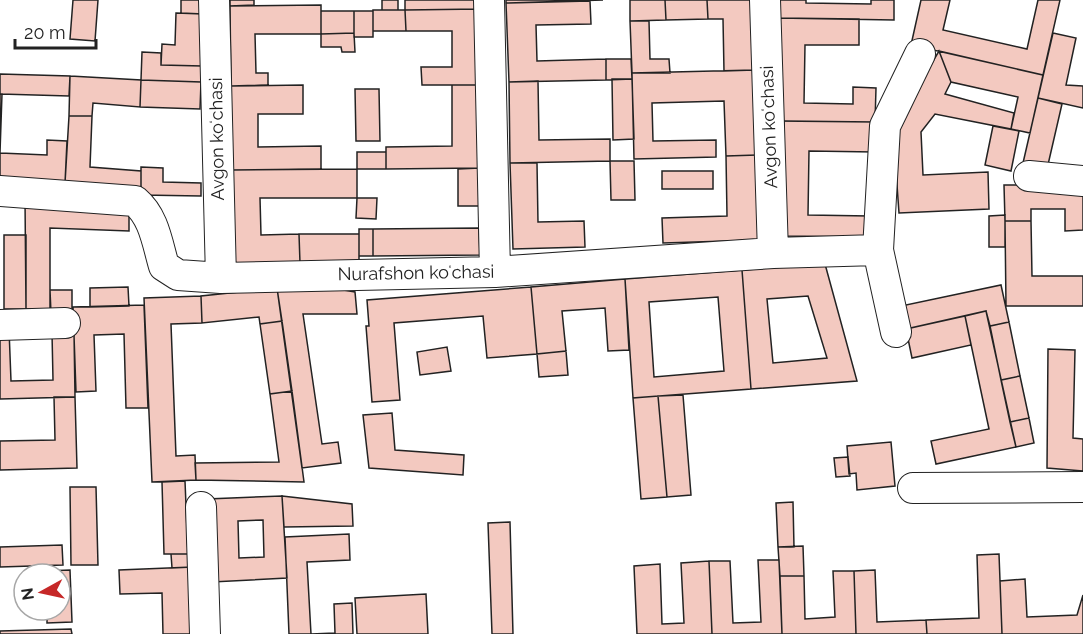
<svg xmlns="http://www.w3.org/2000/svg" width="1083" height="634" viewBox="0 0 1083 634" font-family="Raleway,sans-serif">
<rect width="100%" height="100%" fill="#fff"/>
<path fill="#f3c9c0" stroke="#222" stroke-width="1.5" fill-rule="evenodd" d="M73,0h25l-3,41 -25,-2z
M181,0h23l-1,14 -22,-1z
M230,0h24v5l-24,1z
M382,0h16v10h-16z
M405,0h75v9l-75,1z
M506,0h97l-97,3z
M630,0h35l1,20 -36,1z
M665,0h42l1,19 -42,1z
M707,0h46l1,70 -30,1 -1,-52h-15z
M778,0h28v3l65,1v-4h23v20l-116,-2z
M921,0h29l-7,30 84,19 11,-49h22l-17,75 -132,-30z
M590,1l1,23 -55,1 1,36 69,-2v21l-97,2 -3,-79z
M321,5v29h-66l1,39h12v12l-37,1 -1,-80z
M480,9v76h-58l-1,-18h31v-36h-46l-1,-21z
M373,10h32l1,21h-33z
M321,11h33v22l-33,1z
M354,11h19v26h-19z
M176,13l27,1 -1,52 -41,-1 1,-21 13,1z
M778,18l81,1v26h-54l-1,58 49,1v-17l23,1 -1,34 -99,-1z
M630,21h19l1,38h19l1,14h-38z
M354,33l1,19h-13l-1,-5h-20v-13z
M1053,33l23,5 -10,47 17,1v22l-45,-10z
M939,51l104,24 -13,58 -19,-4 7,-32 -67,-15z
M939,51l12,31 -6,12 69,19 -3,16 -76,-15 -14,18 2,43 65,-3 1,37 -90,4 -6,-84z
M142,52l19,1v12l41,1 -1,16 -60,-2z
M606,59h25l1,20 -26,1z
M754,70l3,85 -31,1 -2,-55 -72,2 1,38 63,-1v17l-82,2 -2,-86z
M0,74l70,2 -1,20 -69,-2z
M70,76l71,4 -1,27 -47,-4 -1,13h-23z
M612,79h20l2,60 -21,1z
M141,80l60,2 -1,27 -60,-2z
M538,81l1,59 71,-1v22l-100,2 -1,-81z
M303,85v29h-45v33l63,-1v23l-89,1 -1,-84z
M452,85h28v83l-94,1v-22l66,-1z
M355,89h24l1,52h-24z
M0,94h2l-2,59 47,2v-15l20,1 -2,42 -65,-4z
M1038,98l24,6 -15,65 -24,-6z
M69,116h23l-2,51 51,4v24l-76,-12z
M784,121l91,1v30l-66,-1 -1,64 61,1 -1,21 -85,-1z
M993,126l26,5 -8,40 -26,-6z
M357,152h29v17h-29z
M757,155l2,85 -96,3 -1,-25 65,-2 -1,-60z
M610,161h24l1,39h-24z
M510,163h27l1,59 46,-1 1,26 -72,2z
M141,167l22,1v14l38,1v13l-60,-1z
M480,168l1,38h-23v-37z
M357,169v29h-97l1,37 38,-1 1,29 -67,1 -1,-94z
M662,171h51v18h-51z
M1004,185h79v45l-18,1v-22h-34v12h-26z
M357,198h20l-1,21 -20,-1z
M25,199l104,10v22l-79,-3v81h-24z
M1005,215v32h-16v-31z
M1005,221h26l1,55h51v30h-77z
M479,228l1,27 -107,1v-27z
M359,229h14v27h-14z
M299,234h60v29h-59z
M4,235h22v74h-22z
M825,264l32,117 -106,8 -9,-119zM808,296l19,62 -54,5 -6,-64z
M742,270l9,119 -118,9 -8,-119zM718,297l6,74 -70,6 -5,-75z
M625,279l4,71 -21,1 -3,-43 -43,3 4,40 -29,3 -6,-67z
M315,285l40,7 2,22h-54l19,130 16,-2 3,21 -39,5 -25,-180z
M1001,285l8,37 -19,4 -4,-15 -80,18 -5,-23z
M128,287l1,19 -39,1v-19z
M531,287l6,67 -50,4 -4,-42 -89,7 6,77 -28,2 -6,-76h3l-2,-26z
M277,288l5,33 -22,3 -1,-7 -57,6 -1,-27z
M50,290h22v23h-21z
M201,296l1,27 -31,1 5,132 19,-1 1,25 -44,2 -8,-184z
M144,305l4,103h-22l-2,-74 -30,1 2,56 -20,1 -3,-85z
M986,311l30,136 -80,17 -5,-23 58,-12 -24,-113z
M965,316l6,29 -59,13 -6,-29z
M282,321l10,70 -22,3 -10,-70z
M1009,322l11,54 -19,4 -11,-54z
M9,329l2,52 42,-1 -1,-47 22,-1 1,65 -75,2v-69z
M447,347l4,24 -31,4 -3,-23z
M1048,349l27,1 -2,88 10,1v32l-36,-3z
M566,351l2,24 -29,2 -2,-23z
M1020,376l9,42 -19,4 -9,-42z
M292,391l12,91 -108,-2 -1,-17 84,-1 -9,-68z
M683,395l8,100 -24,2 -9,-101z
M658,396l9,101 -26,2 -8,-101z
M54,397h21l2,71 -77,2v-29l55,-1z
M392,413l3,37 69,5 -1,20 -94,-7 -6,-53z
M1029,418l5,25 -18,4 -6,-25z
M891,442l4,44 -38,4 -1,-17 -7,1 -2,-28z
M848,457l2,19 -14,1 -2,-19z
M185,481l3,73h-24l-2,-72z
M70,487h26l2,78h-27z
M282,496l5,82 -75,4 -5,-83zM263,520l1,37 -25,1 -1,-37z
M282,496l70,8 1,22 -69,1z
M793,502l1,45h-16l-2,-44z
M510,522l3,112h-21l-4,-111z
M349,534l1,26 -43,2 4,72 24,-1 -1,-29 18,-1 1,31h-64l-4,-97z
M62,545l1,20 -63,2v-20z
M803,546l1,30h-24l-2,-29z
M171,554h20l1,13 -20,1z
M999,554l3,80h-75l-1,-14 53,-2 -2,-63z
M758,560h21l3,74h-70l-3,-73h21l3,62 28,-1z
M709,561l3,73h-75l-3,-68 26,-2 2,60 22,-1 -3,-60z
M192,567l2,67h-31l-1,-41 -42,1 -1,-24z
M70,570l2,52 -25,1v-13h13v-36h-15v-3z
M875,570l2,52 49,-2 1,14h-71l-2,-63z
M833,571h21l2,63h-74l-2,-58h24l1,43 30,-2z
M1025,579l2,38 50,-2 6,-20v39h-81l-2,-53z
M426,594l2,40h-71l-2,-36z
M71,629l1,5h-72v-3z"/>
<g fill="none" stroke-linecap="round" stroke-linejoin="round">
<defs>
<path id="minor" d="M214,0l7,278
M489,0l6,272
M765,0l8,253
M1029,176l54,5
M0,191l135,10c19,16 22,41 29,65l14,9 43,3 274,-6 278,-19 105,-3
M0,325l65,-2
M896,332l-18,-82 7,-124 35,-72
M913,488l170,-1
M201,507l4,127"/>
</defs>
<use href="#minor" stroke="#222" stroke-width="32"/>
<use href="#minor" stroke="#fff" stroke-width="30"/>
</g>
<g text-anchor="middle" stroke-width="4.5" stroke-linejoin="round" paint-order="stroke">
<g font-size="18" fill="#222" stroke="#fff">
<text transform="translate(769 127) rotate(-92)" y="6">Avgon koʻchasi</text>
<text transform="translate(217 139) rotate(-91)" y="6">Avgon koʻchasi</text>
<text transform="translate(416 273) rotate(-1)" y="6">Nurafshon koʻchasi</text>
</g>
</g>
<g transform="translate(42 592) rotate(262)"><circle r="28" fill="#ffffff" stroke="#a7a7a7" stroke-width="1.5"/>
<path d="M0-4.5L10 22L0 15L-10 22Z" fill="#c62828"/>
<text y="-9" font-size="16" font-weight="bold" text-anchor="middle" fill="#222222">N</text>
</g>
<path d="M15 39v9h81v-9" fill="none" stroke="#222222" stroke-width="3"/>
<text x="24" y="39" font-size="18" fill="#222222" stroke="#ffffff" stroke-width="4.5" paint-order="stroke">20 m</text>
</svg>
